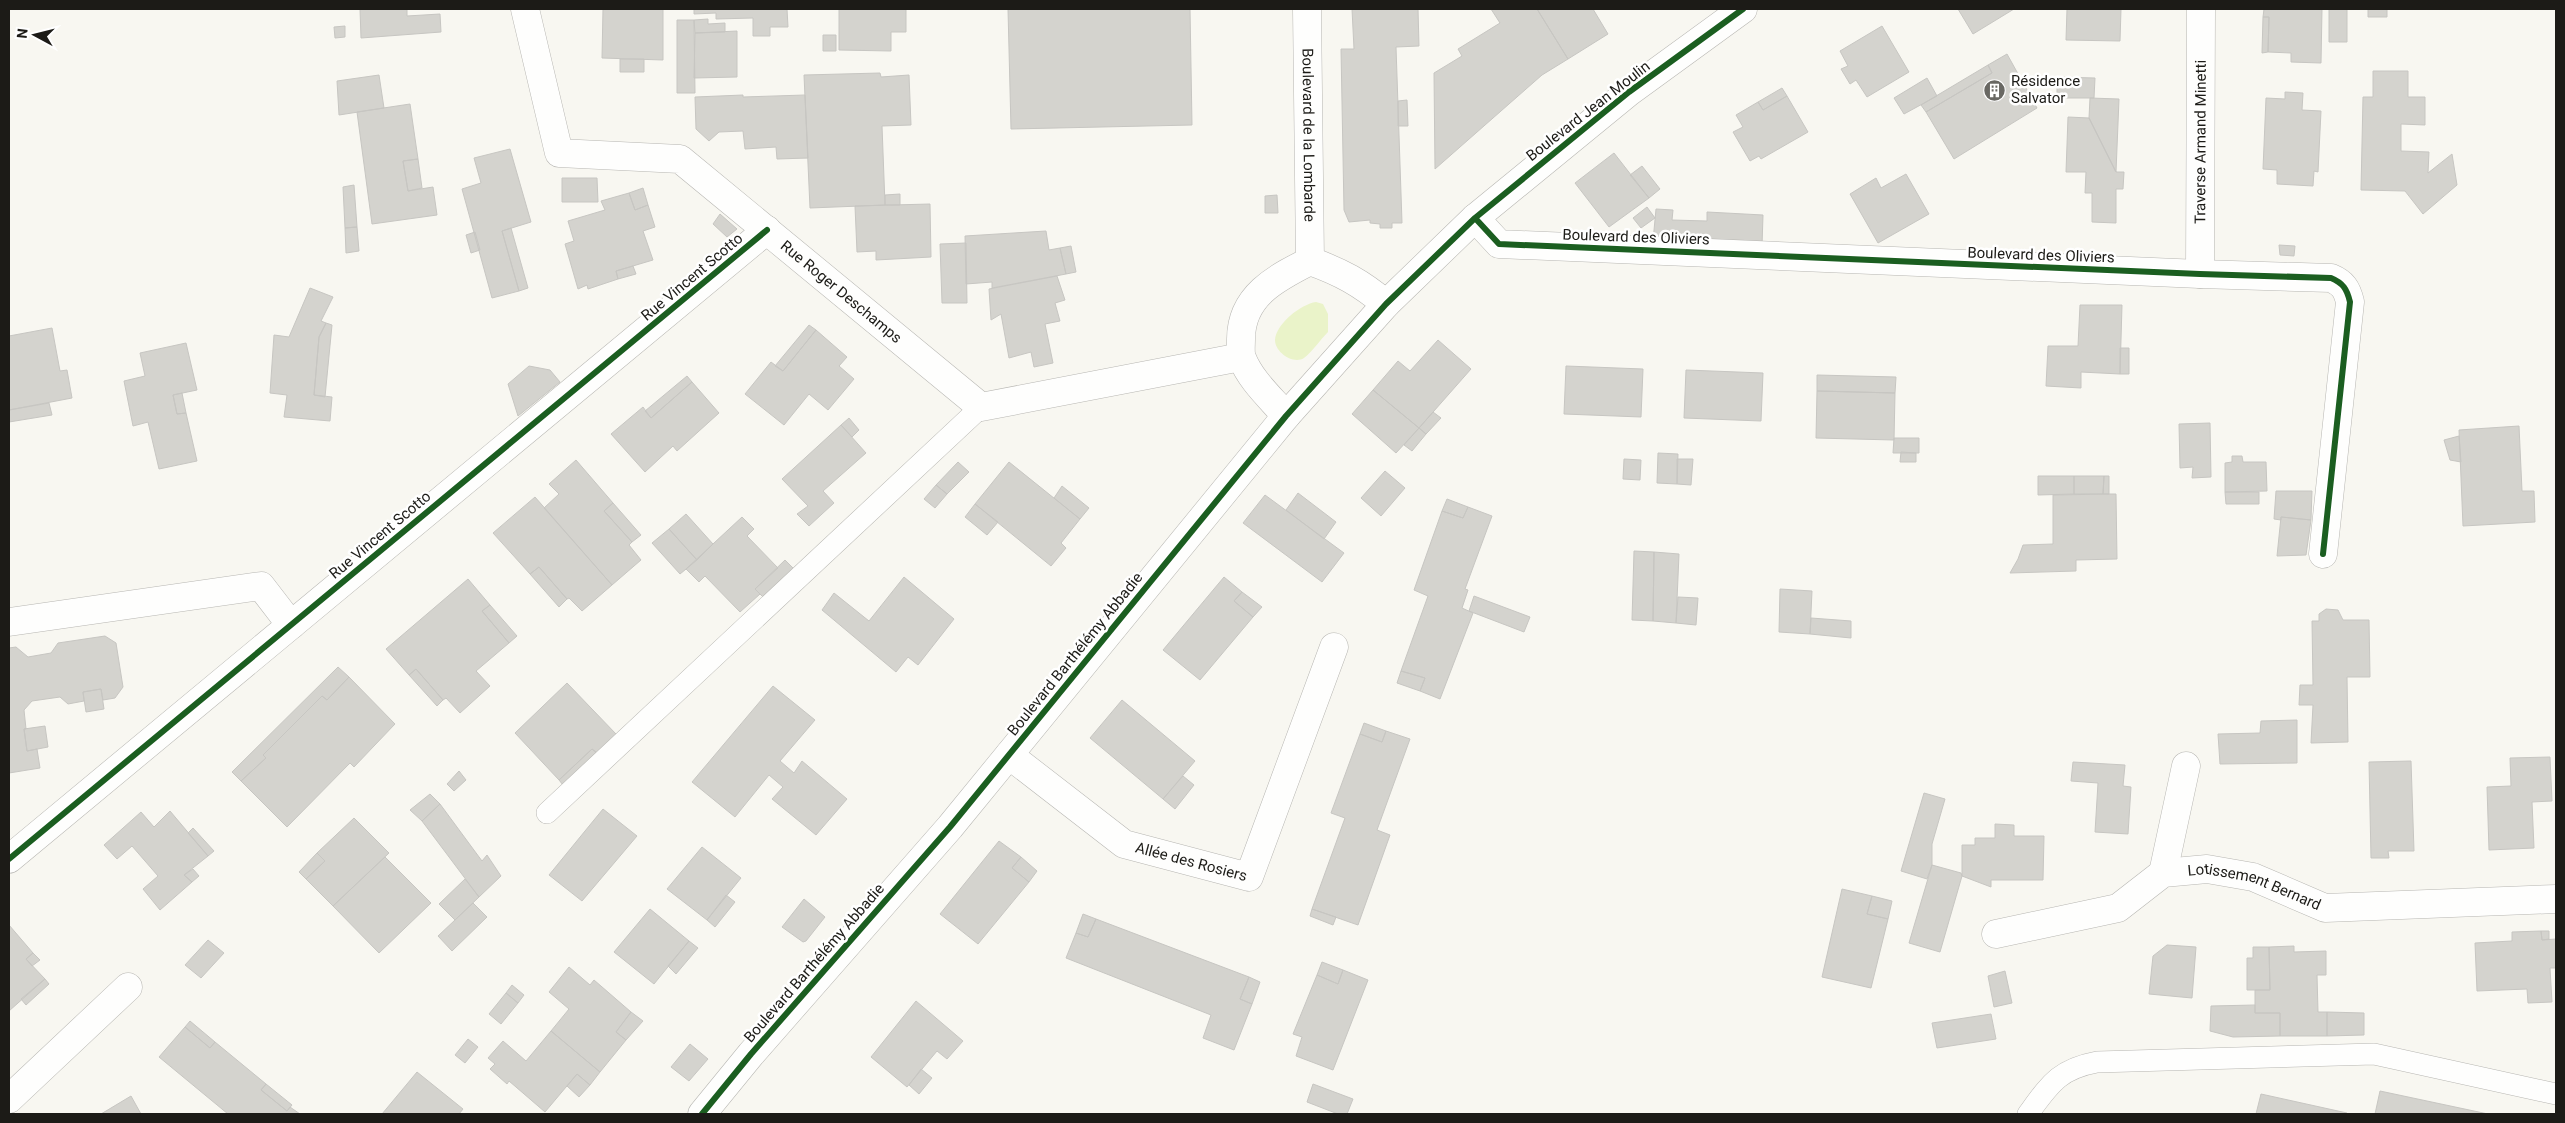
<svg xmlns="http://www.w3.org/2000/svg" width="2565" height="1123" viewBox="0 0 2565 1123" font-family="Roboto,sans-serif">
<rect width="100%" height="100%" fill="#f8f7f1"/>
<path fill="#eaf3c9" d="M1316,302l7,2 5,10v18c-8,8 -16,20 -24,26 -11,7 -29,-6 -29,-18 1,-16 26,-36 41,-38z"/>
<path fill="#d4d3ce" stroke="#c7c6c2" d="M360,9h47v7l33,-2 1,18 -80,6z
M603,9h60v51l-61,-2z
M694,9h93l1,18h-18v9h-17v-18l-37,1v-6l-22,1z
M839,9h67v23h-15v19l-52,-1z
M1008,9h182l2,116 -181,4z
M1352,9h66l1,37 -23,1 6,176h-10v5h-12v-4l-10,-1v-3l-21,2 -5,-12 -3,-161h13z
M1491,9h46l31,50 -26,16 -107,94 -1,-96 28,-17 -4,-7 42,-26z
M1537,9h56l15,25 -40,25z
M1958,9h56l-41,25z
M2067,9h54l-1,32 -54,-1z
M2264,9h58l-1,54 -30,-1v-9l-23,-1 1,-35h-6z
M2329,9h18v33h-18z
M2368,9h88h-69v8h-19z
M2263,17h6l-1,35 -6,1z
M708,19v5l17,-1v9l-30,1 -1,-13z
M677,20h17l1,73h-18z
M345,26v11l-10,1 -1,-11z
M1882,26l27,46 -42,25 -11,-17 -6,4 -9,-15 7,-3 -8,-15z
M737,31v46l-43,1 1,-45z
M823,35h13v16h-13z
M2007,54l30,54 -83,51 -28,-47 66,-39 -4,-8z
M620,59h24v13h-24z
M1988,65l4,8 -66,39 -5,-7z
M2373,71h35v26h17v28l-24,-1v27l28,1 -1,21 24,-19 5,31 -34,29 -18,-23 -44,-1 2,-93h10z
M880,73l1,4 28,-2 2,50 -29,1 3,79 -75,3 -6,-133z
M379,75l5,33 -45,7 -2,-34z
M2057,77l38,1 -1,20h-37z
M1927,78l10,18 -33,18 -10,-16z
M1782,88l5,8 -24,14 -5,-8z
M2285,92l18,1 -1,17 19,1 -3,61 -4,-1 -1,15 -36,-2v-14l-14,-1 3,-71 19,1z
M743,95v2l62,-2 3,63 -31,1 -1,-12 -31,2 -2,-18 -24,1 -10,9 -13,-12 -1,-32z
M1787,96l21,36 -47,27 -2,-3 -9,5 -17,-29 10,-5 -7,-12 22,-13 5,8z
M2090,98l29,1 -3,73 -27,-54z
M1407,100l1,26h-10v-25z
M410,104l8,55 -15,2 5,30 25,-4 4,28 -65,9 -15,-112z
M2068,117l21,1 27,54h8l-1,17h-7v34l-24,-1v-29h-7l1,-21h-20z
M510,149l21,73 -29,9 17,60 -27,7 -30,-109 19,-6 -7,-25z
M1614,153l35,45 -40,29 -34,-44z
M418,159l4,29 -14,3 -5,-30z
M1642,166l18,23 -11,9 -19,-23z
M1906,174l23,40 -51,29 -28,-49 26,-16 5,10z
M562,178h35l1,24h-36z
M354,185l3,42 -12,1 -2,-41z
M643,188l5,17 -13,5 -6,-17z
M629,193l6,17 13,-5 7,22 -12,4 10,29 -37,11 2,8 -30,10 -1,-4 -9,4 -13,-45 9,-3 -6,-20 37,-11 -4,-9z
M900,194v11h-15v-10z
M1277,195l1,18h-13v-17z
M930,204l1,53 -55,3v-9l-19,1 -2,-46z
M1647,207l8,11 -14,10 -8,-10z
M1656,209l17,1 -1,10 35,1v-9l56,3 -1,31 -109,-5z
M720,214l17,15 -10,8 -14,-13z
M357,227l2,24 -13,2 -1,-25z
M511,228l17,60 -9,3 -17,-60z
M1046,231l3,19 11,-2 6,26 -74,14v-6l-26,2 -1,-48z
M475,232l5,18 -9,3 -5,-18z
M966,243l1,60h-25l-2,-59z
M2279,245l16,1 -1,10 -14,-1z
M1071,246l5,26 -10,2 -6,-26z
M633,266l3,8 -18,5 -2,-8z
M1057,276l8,24 -10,3 5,18 -15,3 8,39 -19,4 -3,-15 -22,6 -8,-44 -10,6 -2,-31z
M310,288l23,9 -12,24 5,2 -7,14 -5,58 18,2 -2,24 -46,-4 3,-22 -17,-2 4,-58 15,2z
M2080,305h42l-2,69 -39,-2v16l-35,-2 2,-40h30z
M326,323l6,2 -7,72 -11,-2 5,-58z
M809,325l7,5 -33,41 -8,-5z
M52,328l8,43 7,-1 5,28 -63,12v-74z
M816,330l31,27 -8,9 15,13 -26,31 -19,-16 -25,31 -39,-31 26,-32 12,9z
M1438,340l33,29 -52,59 -46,-38 25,-29 12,10z
M186,343l11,47 -24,5 4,19 9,-1 11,48 -38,8 -11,-47 -15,4 -9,-45 21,-5 -5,-23z
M2120,348h9v26h-9z
M529,366l21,4 10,12 -42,34 -10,-32z
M1566,366l77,3 -2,48 -77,-3z
M1686,370l77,3 -2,48 -77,-3z
M1817,375l79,2 -1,16 -78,-2z
M687,376l5,6 -41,36 -6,-7z
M692,382l27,31 -42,38 -4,-5 -28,26 -34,-38 32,-27 8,11z
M1373,390l46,38 -23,25 -44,-39z
M1817,391l78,2 -1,47 -78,-2z
M182,393l4,20 -9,1 -4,-19z
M49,403l3,12 -43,7v-12z
M1433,412l8,6 -15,16 -7,-6z
M849,418l10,12 -7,7 -11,-12z
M2210,423l1,54 -19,1 1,-11 -13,1 -1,-44z
M841,425l25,28 -43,38 11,12 -25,23 -12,-12 11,-8 -26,-27z
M2519,426l3,65h12l1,31 -72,4 -4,-96z
M1419,428l7,6 -14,17 -8,-6z
M2459,436l2,26 -11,-2 -6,-20z
M1894,438h25v15h-26z
M1901,452l15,1v9h-16z
M1658,453l20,1 -1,30 -20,-1z
M2232,456h10l1,6h23l1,29 -42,1v-29l7,-1z
M1624,459l17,1 -1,20 -17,-1z
M1677,459h16l-2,26 -14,-1z
M576,460l37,43 -9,8 28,31 -3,3 12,15 -29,25 -68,-77 15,-14 -10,-10z
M958,462l11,10 -22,22 -11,-9z
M1009,462l71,57 -19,24 5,5 -15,18 -76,-62z
M1385,471l20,17 -24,28 -20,-18z
M2038,476h36v18l-36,1z
M2074,476h30l-1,18h-29z
M2104,476h5v18h-6z
M936,485l11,9 -12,14 -11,-9z
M1062,486l27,22 -9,11 -26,-21z
M2276,491h36l-1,29 -30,-3v3l-7,-1z
M2225,492h34v12h-33z
M1298,493l38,29 -12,17 -38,-29z
M2109,494h7l1,65 -41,1v11l-66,2 8,-14 5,-14 30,-1v-49z
M1265,495l79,58 -22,29 -79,-59z
M535,497l77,88 -30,26 -13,-13 -2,1 -28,-32 -9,7 -37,-41z
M1447,499l21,8 -5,11 -21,-7z
M613,503l28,32 -9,7 -28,-31z
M975,504l23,18 -11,13 -22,-18z
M1468,507l24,9 -27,73 3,1 -6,18 11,5 -33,86 -20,-8 5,-13 -24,-7 27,-75 -14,-6 28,-79 21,7z
M686,514l27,30 -16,16 -28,-31z
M742,517l12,12 -7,7 31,32 -23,21 5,5 -20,18 -35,-36 -6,6 -13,-13z
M2281,517l30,3 -5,35 -29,1z
M669,529l28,31 -17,14 -28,-31z
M1634,551l20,1 -1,69 -21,-1z
M1654,552l25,2 -3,69 -23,-2z
M785,560l9,9 -30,29 -9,-9z
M539,567l28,32 -8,8 -29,-33z
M904,577l50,42 -36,46 -10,-8 -12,15 -74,-62 12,-17 35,28z
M1224,577l18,15 -8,9 19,16 -53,63 -37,-30z
M468,579l22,26 -8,6 27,32 -33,28 14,15 -30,27 -14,-15 -3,2 -27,-31 -7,6 -23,-26z
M1780,589l32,2 -2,43 -31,-2z
M1242,592l20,15 -9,10 -19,-16z
M1474,596l56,21 -6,15 -55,-21z
M1678,597l20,1 -2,27 -20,-2z
M490,605l27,31 -8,7 -27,-32z
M2326,609l12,1 5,10h26l1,57h-23l1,65 -37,1 2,-38h-14l1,-20h13l-1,-64h7v-7z
M1811,618l40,3v17l-41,-4z
M105,636l11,7 7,44 -8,11 -12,2 -2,-11 -18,3 1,9 -16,3 -8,-7 -28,4 -8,9 2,19h-2l3,22 10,-2 3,19 -31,5v-125l7,-1 12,10 23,-4 7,-10z
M338,667l11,10 -22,23 -5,-4 -59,59 3,3 -25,23 -9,-9z
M416,669l27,31 -6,6 -28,-31z
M1401,671l24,7 -5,13 -23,-8z
M349,677l46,47 -41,43 -4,-4 -63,64 -46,-46 25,-23 -3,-3 59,-59 5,4z
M567,683l49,51 -19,19 -5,-4 -33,31 -44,-47z
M773,686l42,34 -35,41 14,12 8,-12 45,38 -31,36 -44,-36 11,-12 -14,-12 -34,42 -43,-35z
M101,689l3,20 -18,3 -3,-20z
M1122,700l73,61 -32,38 -73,-61z
M2297,720v43l-77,1 -2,-30 42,-1 1,-12z
M1364,723l22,8 -4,11 -22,-8z
M45,726l3,21 -21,4 -3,-22z
M1386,731l24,8 -33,91 13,5 -32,90 -46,-16 33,-91 -14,-5 29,-79 22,8z
M592,749l5,4 -34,32 -4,-5z
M2550,757l2,44 -20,1 2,46 -45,2 -2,-63 24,-1 -1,-28z
M2411,761l3,90h-26l1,7h-18l-2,-96z
M2073,762l52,3 -2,21 8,1 -3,47 -33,-2 3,-49 -27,-2z
M459,771l7,9 -12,11 -7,-7z
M1183,776l11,9 -19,24 -12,-10z
M1924,793l21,6 -13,45v21l-5,14 -26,-8z
M430,794l10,10 -18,17 -12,-11z
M440,804l42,57 5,-6 14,21 -22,21 -57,-76z
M603,809l34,27 -55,65 -33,-26z
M170,811l38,45 -24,19 8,7 -32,28 -17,-21 15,-13 -26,-30 -15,13 -13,-14 37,-33 13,15z
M354,818l35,35 -56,53 -27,-27 19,-18 -8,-8z
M1995,824l19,1v11h30l-1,44h-52v7l-29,-11v-31h13v-7h20z
M193,828l21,23 -6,5 -20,-23z
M999,841l22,16 -9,11 17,14 -51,62 -38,-30z
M702,847l39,31 -34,42 -40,-31z
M317,853l8,8 -19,18 -7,-7z
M385,857l46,46 -52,50 -46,-47z
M1021,857l16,14 -8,11 -17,-14z
M1932,865l29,8 1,3 -22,76 -31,-9z
M193,869l6,7 -7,6 -8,-7z
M465,879l14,18 -24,23 -16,-16z
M1842,889l30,7 -5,18 21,5 -17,69 -49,-11z
M726,895l9,7 -20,25 -8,-7z
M1872,896l20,5 -4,18 -21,-5z
M804,899l21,18 -19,24 -3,1 -21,-15z
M473,903l14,14 -35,34 -14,-15z
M650,909l39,32 -35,43 -40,-32z
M1312,909l24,8 -3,8 -23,-9z
M1083,914l13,5 -8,18 -12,-4z
M1096,919l153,58 -9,22 12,5 -18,46 -31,-12 8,-23 -145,-57 10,-25 12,4z
M9,925l24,28 -7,6 19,20 -36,32z
M2541,931l1,9 14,-1v29h-6l2,34 -24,1 -1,-14 -50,2 -2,-48 37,-2v-9z
M2541,931h8v8l-7,1z
M208,940l16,13 -23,25 -16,-13z
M689,941l9,7 -22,26 -8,-8z
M2167,945l29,2 -4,51 -43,-4 4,-38z
M2294,946v6l32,-1v24h-9l1,37h9v24h-47v-23h-25v-23h15l-1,-43z
M2253,947h16l1,43h-23v-32h6z
M33,953l7,7 -8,6 -6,-7z
M1322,962l21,8 -5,14 -21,-9z
M569,967l21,18 4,-5 37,32 -15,20 10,8 -26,32 -49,-41 18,-22 -20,-17z
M1343,970l25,10 -35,90 -37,-14 6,-19 -9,-3 24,-59 21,9z
M2005,971l7,32 -18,4 -6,-31z
M1249,977l11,5 -8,22 -12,-5z
M45,979l4,5 -23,21 -5,-6z
M512,985l12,10 -6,8 -12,-10z
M506,993l12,10 -17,21 -12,-10z
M916,1001l47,40 -16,18 -10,-8 -30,36 -36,-30z
M2255,1005v8h25v23l-47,1 -23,-6 1,-25z
M631,1012l12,9 -17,19 -10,-8z
M2327,1012l37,1v22l-37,1z
M1991,1014l5,25 -59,9 -5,-25z
M190,1021l25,21 -5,6 -25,-21z
M185,1027l25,21 5,-6 51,42 -5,6 26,21 3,-4 10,7h-72l-69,-57z
M551,1031l49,41 -10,13 -13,-11 -32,38 -36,-31 -2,3 -17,-15 5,-5 -7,-6 15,-17 23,20z
M468,1039l10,8 -13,16 -10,-8z
M690,1044l18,15 -19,22 -18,-14z
M921,1069l11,9 -13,16 -10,-9z
M417,1072l46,37 -4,5h-77z
M577,1074l13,11 -11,12 -12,-11z
M266,1084l26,21 -5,6 -26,-21z
M1313,1084l40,15 -6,15h-9l-31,-12z
M2380,1091l108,23h-113z
M2261,1094l86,19v1h-91z
M131,1096l10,18h-40z"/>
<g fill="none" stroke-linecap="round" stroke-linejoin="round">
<defs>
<path id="service" d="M547,813l434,-406
M2028,1114c22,-30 31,-45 69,-52l277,-8 182,40"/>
<g id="minor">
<path id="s1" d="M525,9l34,144 121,6 301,248 260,-50"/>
<path id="s2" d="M1307,9l3,252"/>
<path d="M1475,218l24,26 701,30 131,4c12,5 16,11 19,24l-27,252"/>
<path id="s3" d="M2200,274l1,-265"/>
<path d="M1286,416c-15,-18 -35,-35 -44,-58 -2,-5 -1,-13 -1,-19 0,-43 35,-61 69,-78 31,11 51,22 76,43"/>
<path d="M9,622l252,-36 30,39"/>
<path id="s4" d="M1009,755l115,89 125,33 85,-230"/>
<path d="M9,859l758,-629"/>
<path d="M2163,873l23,-107"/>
<path id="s5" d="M1996,934l122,-26 45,-35 44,-4 46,8 72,31 231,-9"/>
<path d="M9,1099l119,-112"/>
</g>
<path id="tertiary" d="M702,1114l49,-60 199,-227 336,-411 100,-112 89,-86 154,-126 114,-83"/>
</defs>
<use href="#service" stroke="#b7b6b2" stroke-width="22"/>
<use href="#minor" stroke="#b7b6b2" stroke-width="29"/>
<use href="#tertiary" stroke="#b7b6b2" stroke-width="29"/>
<use href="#service" stroke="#fefefd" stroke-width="21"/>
<use href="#minor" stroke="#fefefd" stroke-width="28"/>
<use href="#tertiary" stroke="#fefefd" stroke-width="28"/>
<defs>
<path id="cycleway" d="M1475,218l24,26 701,30 131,4c12,5 16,11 19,24l-27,252
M9,859l758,-629
M702,1114l49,-60 199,-227 336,-411 100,-112 89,-86 154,-126 114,-83"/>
</defs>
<use href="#cycleway" stroke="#fff" stroke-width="9"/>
<use href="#cycleway" stroke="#1b5e20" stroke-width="6"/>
</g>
<defs>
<symbol id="building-disc" viewBox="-11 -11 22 22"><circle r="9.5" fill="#696863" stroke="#fff"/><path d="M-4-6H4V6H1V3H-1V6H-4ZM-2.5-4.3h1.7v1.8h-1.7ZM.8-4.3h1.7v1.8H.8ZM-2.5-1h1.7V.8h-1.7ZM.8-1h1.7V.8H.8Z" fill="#fff"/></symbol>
</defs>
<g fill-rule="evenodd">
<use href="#building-disc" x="1982" y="78" width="25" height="25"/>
</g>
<g text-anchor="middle" stroke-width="5" stroke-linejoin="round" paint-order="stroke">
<g font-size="15" fill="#1c1b17" stroke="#fff" text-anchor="start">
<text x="2011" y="86">Résidence<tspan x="2011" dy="17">Salvator</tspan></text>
</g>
<g font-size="15" fill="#1c1b17" stroke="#fff">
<text transform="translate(1588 111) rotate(-38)" y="5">Boulevard Jean Moulin</text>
<text dy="5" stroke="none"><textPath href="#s2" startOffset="126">Boulevard de la Lombarde</textPath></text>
<text dy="5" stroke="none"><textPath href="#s3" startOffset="132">Traverse Armand Minetti</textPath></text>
<text transform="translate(1636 237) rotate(2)" y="5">Boulevard des Oliviers</text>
<text transform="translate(2041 255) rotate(2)" y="5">Boulevard des Oliviers</text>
<text transform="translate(692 277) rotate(-40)" y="5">Rue Vincent Scotto</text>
<text dy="5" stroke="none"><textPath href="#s1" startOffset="478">Rue Roger Deschamps</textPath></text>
<text transform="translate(380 535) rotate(-40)" y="5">Rue Vincent Scotto</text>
<text transform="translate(1075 654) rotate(-51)" y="5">Boulevard Barthélémy Abbadie</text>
<text dy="5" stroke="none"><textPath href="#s4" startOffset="215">Allée des Rosiers</textPath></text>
<text dy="5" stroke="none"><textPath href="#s5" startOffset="276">Lotissement Bernard</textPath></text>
<text transform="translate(814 963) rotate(-49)" y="5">Boulevard Barthélémy Abbadie</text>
</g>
</g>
<rect width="2565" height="1123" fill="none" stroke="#1c1b17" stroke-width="20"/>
<g transform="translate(35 35) rotate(277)" stroke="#ffffff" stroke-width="4" paint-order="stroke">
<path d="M0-4L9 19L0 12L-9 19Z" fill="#1c1b17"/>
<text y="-8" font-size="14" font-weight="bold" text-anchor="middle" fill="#1c1b17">N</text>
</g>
</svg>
